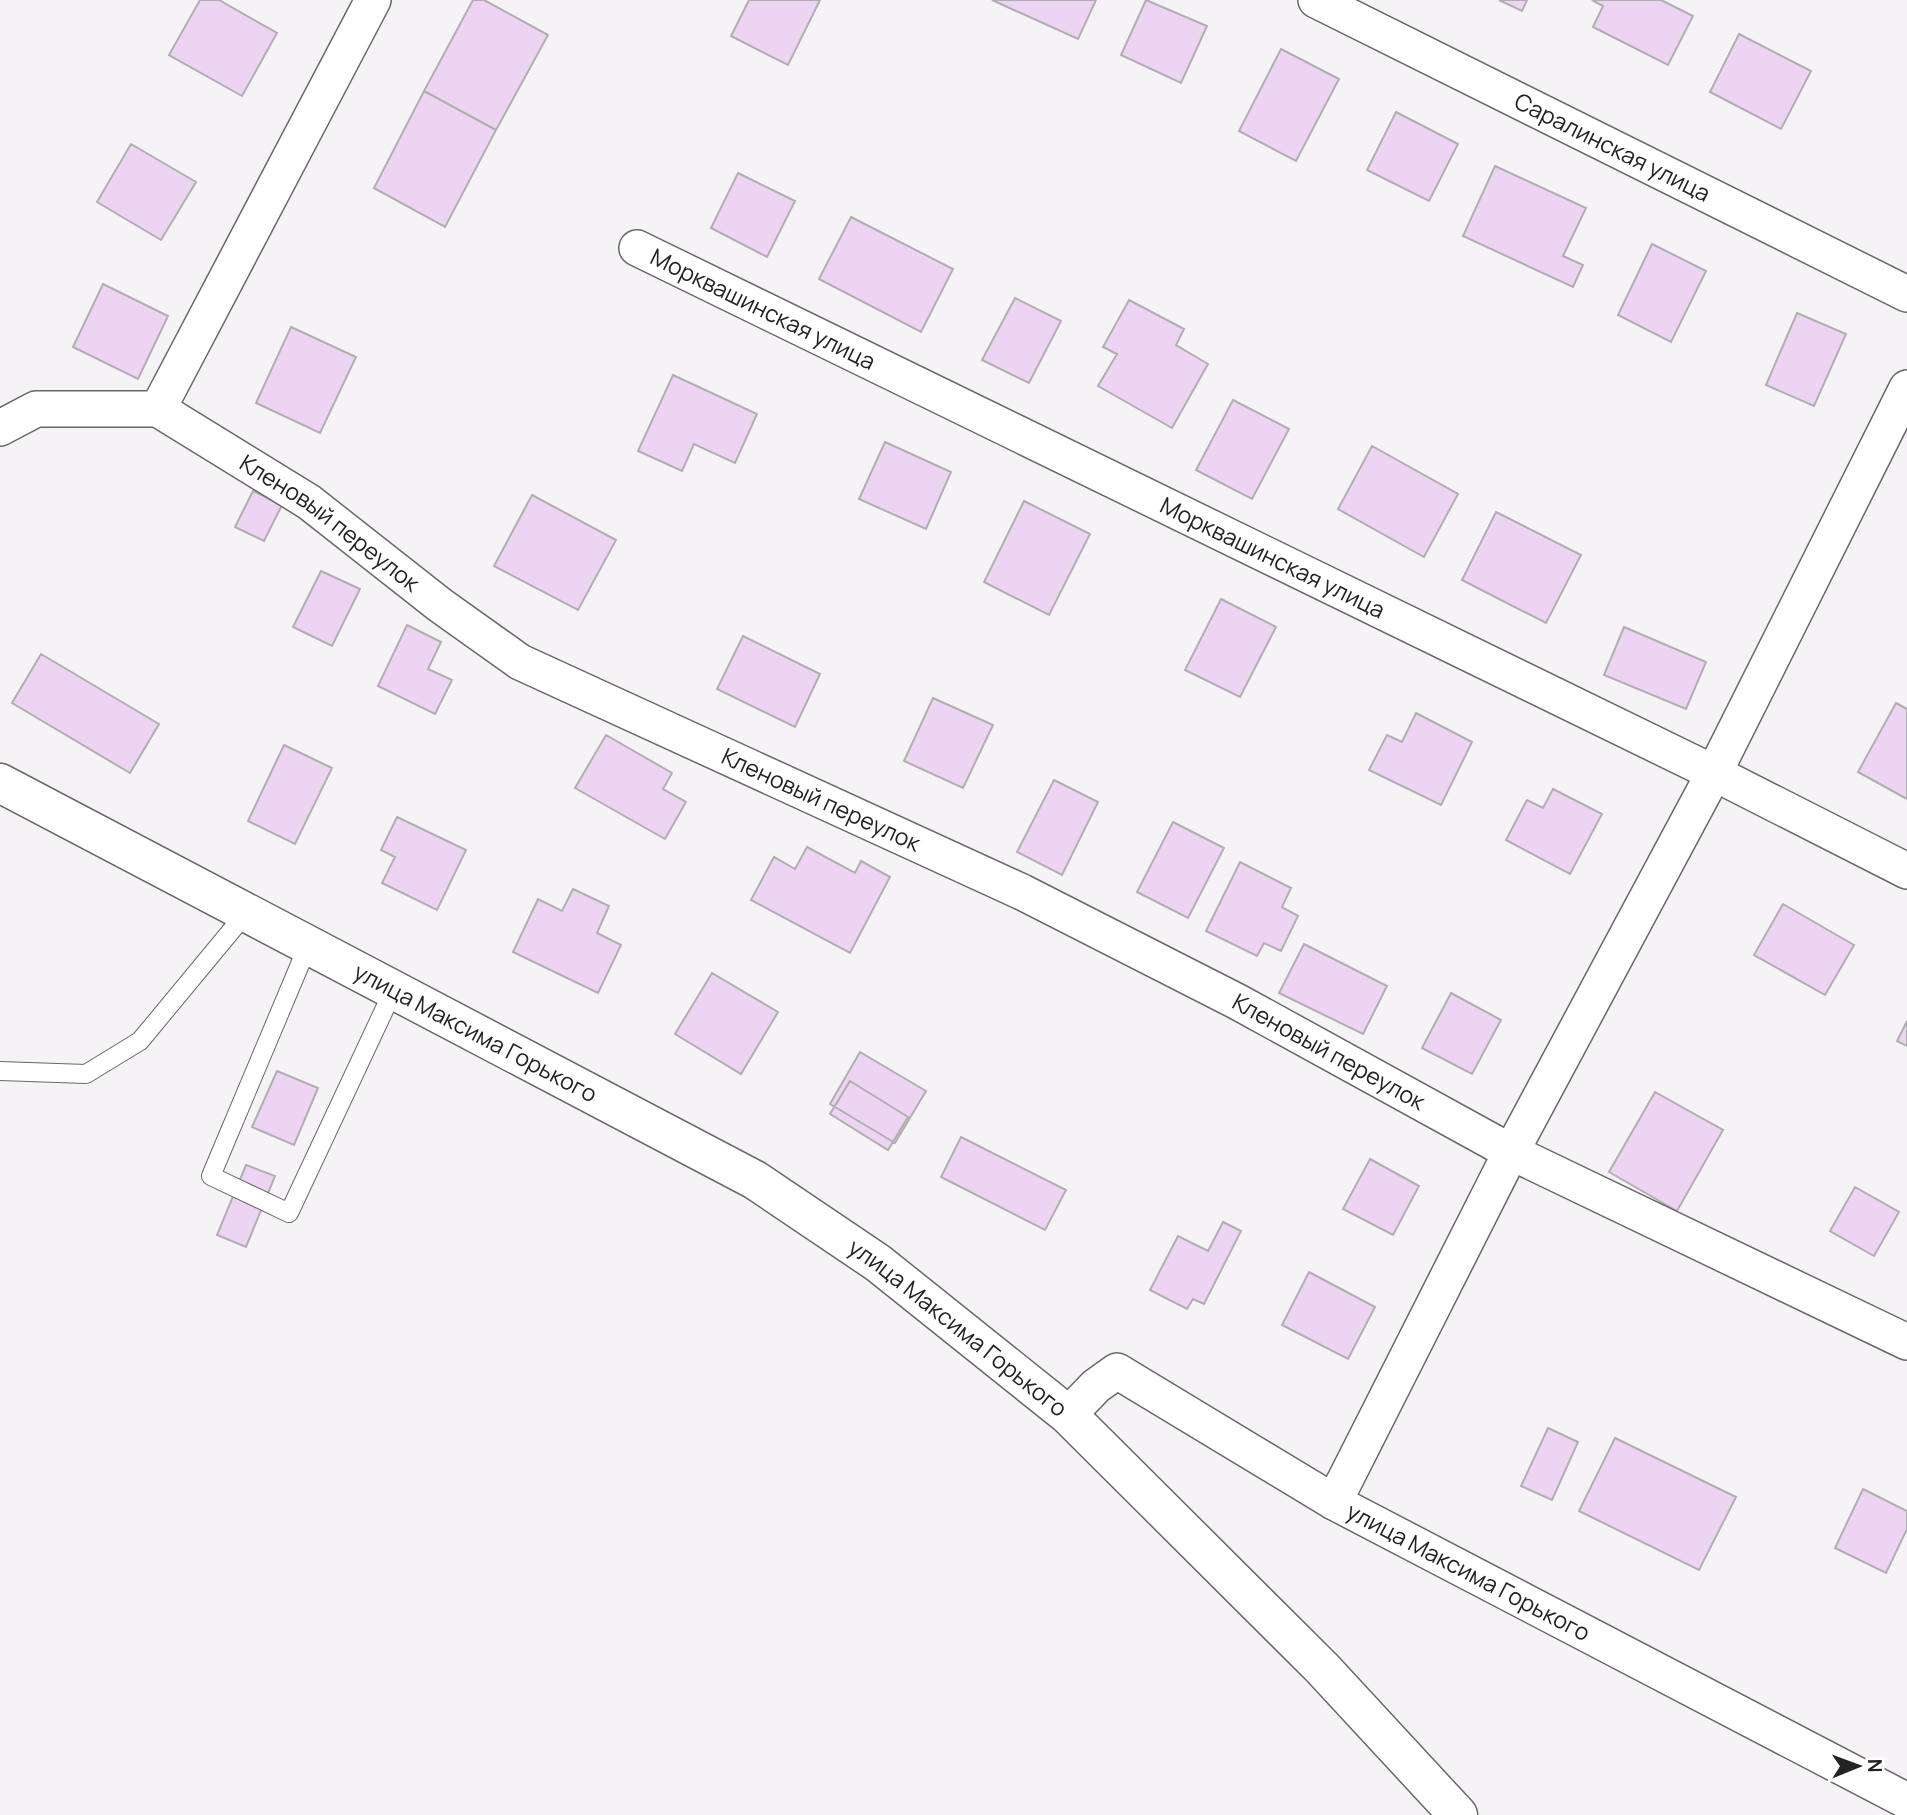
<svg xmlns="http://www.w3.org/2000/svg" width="1907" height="1815" viewBox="0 0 1907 1815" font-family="Manrope,sans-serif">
<rect width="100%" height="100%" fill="#f6f3f6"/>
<path fill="#edd4f3" stroke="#b1aeb1" stroke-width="2" d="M200,0h19l58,33 -35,63 -73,-41z
M473,0h11l64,35 -52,95 -72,-39z
M749,0h71l-32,65 -57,-29z
M992,0h104l-18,39z
M1146,0l61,26 -26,57 -60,-28z
M1499,0h28l-5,11z
M1592,0h69l32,16 -25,49 -75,-38 10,-21z
M1739,34l72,37 -30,58 -71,-37z
M1281,49l58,30 -43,82 -57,-30z
M424,91l72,39 -51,97 -71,-39z
M1396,112l62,32 -29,57 -62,-31z
M131,144l65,38 -35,58 -64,-38z
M1495,166l91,42 -23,48 20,9 -10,22 -110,-51z
M738,173l57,28 -28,56 -56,-29z
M851,217l102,52 -32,63 -102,-53z
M1652,244l54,27 -35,71 -53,-27z
M103,284l65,32 -30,63 -65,-32z
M1015,298l46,23 -32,62 -47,-23z
M1129,300l55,29 -8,16 32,19 -36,64 -74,-42 19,-32 -14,-7z
M1797,313l49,21 -32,72 -48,-21z
M291,327l65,30 -36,76 -64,-30z
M673,375l84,39 -22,49 -41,-19 -12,27 -44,-20z
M1233,400l56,29 -37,70 -56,-29z
M885,442l66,30 -25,57 -67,-30z
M1372,446l86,48 -34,63 -86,-48z
M253,491l29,14 -18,36 -29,-14z
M532,495l84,45 -38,70 -84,-44z
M1024,501l66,33 -41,81 -65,-33z
M1496,512l85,43 -35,68 -84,-43z
M321,571l39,18 -28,57 -39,-19z
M1221,599l55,28 -36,70 -55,-27z
M407,625l34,17 -13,27 24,11 -17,34 -57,-28z
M1624,627l82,35 -20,47 -82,-34z
M743,636l77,38 -25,53 -78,-38z
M41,654l118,70 -29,49 -118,-70z
M933,698l60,27 -30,63 -59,-27z
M1896,703l11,6v90l-49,-27z
M1416,713l56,29 -31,63 -72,-35 18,-35 15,7z
M606,735l66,38 -9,16 23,13 -21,37 -90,-51z
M284,745l48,23 -37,76 -47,-23z
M1054,780l44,22 -36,73 -45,-23z
M1553,789l49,25 -32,60 -64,-34 21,-40 16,8z
M397,817l69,33 -29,60 -55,-27 13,-26 -14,-7z
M1173,822l51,26 -36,70 -51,-26z
M807,847l48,26 6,-12 29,16 -40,76 -99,-53 23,-43 21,12z
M1240,862l51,26 -9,19 16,9 -17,35 -17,-8 -7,13 -51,-25z
M573,889l36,17 -12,27 24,12 -23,48 -85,-41 25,-53 24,12z
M1783,904l71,41 -29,50 -71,-40z
M1304,944l83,42 -24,48 -84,-41z
M712,973l66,39 -37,62 -66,-40z
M1451,993l50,27 -29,54 -50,-26z
M1907,1021v25l-10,-5z
M860,1052l66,39 -31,52 -65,-39z
M277,1071l41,17 -24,57 -42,-18z
M850,1081l58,36 -20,33 -58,-36z
M1655,1092l68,38 -46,81 -68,-39z
M961,1137l105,53 -21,40 -104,-53z
M1370,1159l49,27 -26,49 -50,-26z
M246,1165l29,11 -29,71 -29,-12z
M1855,1187l44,25 -25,44 -44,-25z
M1223,1222l18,9 -37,73 -11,-5 -6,10 -37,-19 28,-54 30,15z
M1309,1272l66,35 -27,52 -66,-34z
M1548,1428l30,14 -26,58 -31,-14z
M1615,1438l121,59 -37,73 -120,-59z
M1863,1489l44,22v18l-21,44 -51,-25z"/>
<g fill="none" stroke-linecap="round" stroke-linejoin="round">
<defs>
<path id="service" d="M309,943l-98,233 78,37 105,-224
M0,1071l86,3 54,-33 106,-128"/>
<g id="minor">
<path id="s1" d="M1316,0l591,294"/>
<path id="s2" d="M637,248l1077,525 193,98"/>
<path d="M158,409l215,-409"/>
<path id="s3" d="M0,428l36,-19h122l151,93 131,103 80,57 502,230 216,110 273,150 396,190"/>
<path id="s4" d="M1068,1415l28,-29 21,-15 217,131 573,299"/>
<path d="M1334,1502l177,-350 203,-379 193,-385"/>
</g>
<g id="tertiary">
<path id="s5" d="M0,783l755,397 123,83 190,152 254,253 136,147"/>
</g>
</defs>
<use href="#service" stroke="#6a676a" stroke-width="20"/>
<use href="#minor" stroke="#6a676a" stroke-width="38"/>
<use href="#tertiary" stroke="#6a676a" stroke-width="41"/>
<use href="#service" stroke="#fff" stroke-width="18"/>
<use href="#minor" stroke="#fff" stroke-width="35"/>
<use href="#tertiary" stroke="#fff" stroke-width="38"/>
</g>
<g text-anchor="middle" stroke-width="6" stroke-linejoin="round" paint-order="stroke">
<g font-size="23" fill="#232324" stroke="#fff">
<text dy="8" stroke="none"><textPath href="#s1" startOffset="331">Саралинская улица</textPath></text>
<text dy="8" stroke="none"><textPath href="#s2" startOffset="140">Морквашинская улица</textPath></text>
<text dy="8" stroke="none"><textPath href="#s3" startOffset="369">Кленовый переулок</textPath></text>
<text dy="8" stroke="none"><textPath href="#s2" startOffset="707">Морквашинская улица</textPath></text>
<text dy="8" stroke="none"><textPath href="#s3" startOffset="936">Кленовый переулок</textPath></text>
<text dy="8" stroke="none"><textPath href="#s5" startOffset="537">улица Максима Горького</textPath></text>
<text dy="8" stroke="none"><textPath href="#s3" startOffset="1503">Кленовый переулок</textPath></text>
<text dy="8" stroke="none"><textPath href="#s5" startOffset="1104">улица Максима Горького</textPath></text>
<text dy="8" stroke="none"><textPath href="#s4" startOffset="471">улица Максима Горького</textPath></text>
</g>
</g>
<g transform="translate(1858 1766) rotate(89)" stroke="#ffffff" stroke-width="5" paint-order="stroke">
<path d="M0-5L12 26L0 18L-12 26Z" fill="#232324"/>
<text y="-10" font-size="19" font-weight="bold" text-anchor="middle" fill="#232324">N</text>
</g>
</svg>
